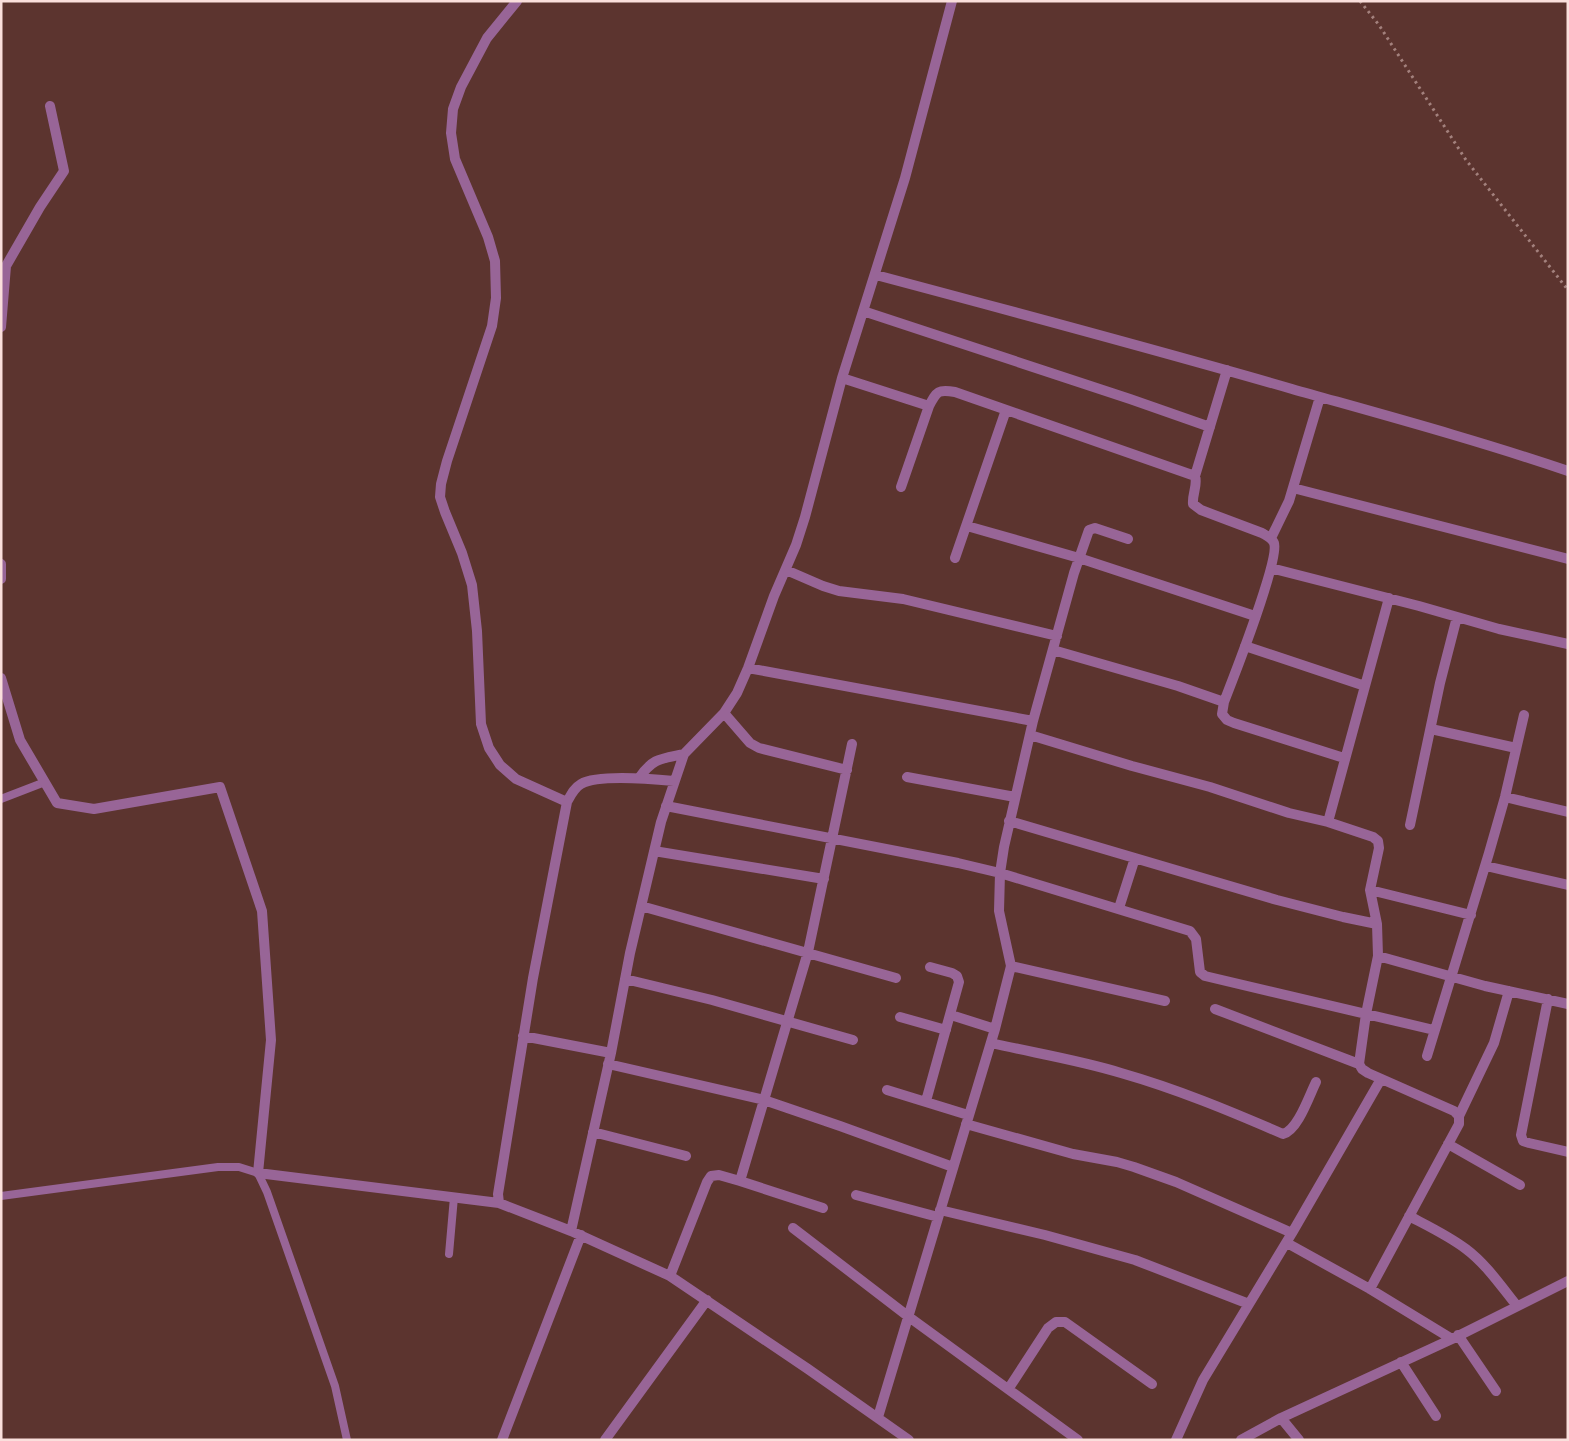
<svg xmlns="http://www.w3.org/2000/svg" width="1569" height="1441" viewBox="0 0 1569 1441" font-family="Karla,sans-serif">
<rect width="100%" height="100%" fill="#5c342f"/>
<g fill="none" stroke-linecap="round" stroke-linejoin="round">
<path stroke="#a3817d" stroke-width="3" stroke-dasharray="2.5 4" stroke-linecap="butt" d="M1360,1l19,24 87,135 102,130"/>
<path stroke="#986597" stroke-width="8" d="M1,799l44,-17
M1,1196l217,-29h21l19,6 9,19 68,194 12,54
M449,1254l5,-57"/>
<path stroke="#986597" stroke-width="10" d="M517,1l-30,37 -26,49 -8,22 -2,24 4,26 33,78 7,24 1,37 -4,28 -45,135 -6,23 -1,13 5,15 17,41 10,32 5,46 4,93 8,24 11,17 16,14 51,23
M876,275c139,37 278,74 416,114 92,26 185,51 276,82
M863,311l267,88 80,28
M1,327l5,-61 34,-59 24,-36 -14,-65
M842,378l87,28
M1195,476l32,-106
M901,487l28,-81c8,-15 9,-17 26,-14l240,84c3,9 -3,18 -2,28l8,6 61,23c5,3 10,5 12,10 6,16 -41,136 -50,159l-2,12 5,6 7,3 110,35
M1293,488l275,71
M967,526l112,32 176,58
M1271,538l18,-37 31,-104
M955,558l51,-148
M1,564v15
M1271,568l148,38 80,23 69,15
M786,570l37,16 16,5 64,8 154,37
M1245,646l120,40
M1053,650l125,36 46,16
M748,668l285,53
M1,678l19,62 37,63 37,6 126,-22 42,124 9,129 -13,133 241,30
M724,713l26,30 9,5 88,22
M1431,729l85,19
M1030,735l102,31 78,21 79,26 39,9 45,15 5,4 1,7 -9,42 7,34 1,32 -12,58 -7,50 3,5 6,4 86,38 5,5v8l-89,165
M907,777l108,20
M639,778c14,-20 21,-19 45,-24
M674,781c-21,-2 -76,-7 -93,3 -7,4 -10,11 -14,18l-34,176 -35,216 1,9 72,28 99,45 138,93 101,71
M1505,797l63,15
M666,806l292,57 42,10 190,58 6,8 4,33 5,4 229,54
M1009,821l268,79 66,17 34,7
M1328,822l61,-224
M1410,825l30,-142 17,-66
M654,851l170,28
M1486,866l82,19
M1370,890l101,25
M641,906l255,72
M1119,908l16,-50
M1378,956l107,30 83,18
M1011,966l154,35
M625,979l87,21 141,40
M1548,999l-27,136 2,6 6,2 39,9
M1215,1009l144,55
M951,1015l44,14
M900,1017l46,13
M523,1036l88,17
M991,1043c43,10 88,17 130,30 56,16 109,38 162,61 15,-4 26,-38 33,-52
M1427,1056l62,-203 16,-56 19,-82
M608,1064l156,36 76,26 113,41
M887,1090l81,25
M926,1101l33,-119 -2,-6 -5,-3 -22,-6
M1459,1116l35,-73 15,-52
M966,1124l107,30 44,8 17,5 42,15 116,51 -89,147 -27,60
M593,1132l93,24
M1448,1144l72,41
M740,1181l68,-229 44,-208
M856,1195l82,22
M940,1210l105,25 90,25 114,44
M1409,1216c19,10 40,20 57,33 20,15 35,37 51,57
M793,1228l116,89 169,123
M571,1231l40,-178 19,-100 31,-131 23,-68 40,-41 13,-20 11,-25 26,-72 22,-51 9,-28 37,-139 63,-200 47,-177
M1292,1233l89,-154
M1287,1243l83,46 82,50
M670,1276l37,-94 4,-6 8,-1 21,6 83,27
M1458,1335l38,56
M1401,1362l35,54
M1009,1388l39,-60 8,-6h9l87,62
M878,1417l117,-388 16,-63 -12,-55 1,-38 4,-26 29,-126 41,-148 15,-43 6,-2 33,11
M1281,1418l18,22
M502,1440l79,-205
M605,1440l102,-140
M1241,1440l40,-22 171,-79 116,-58"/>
</g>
<rect width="1569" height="1441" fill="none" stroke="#fadfdc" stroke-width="5"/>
</svg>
